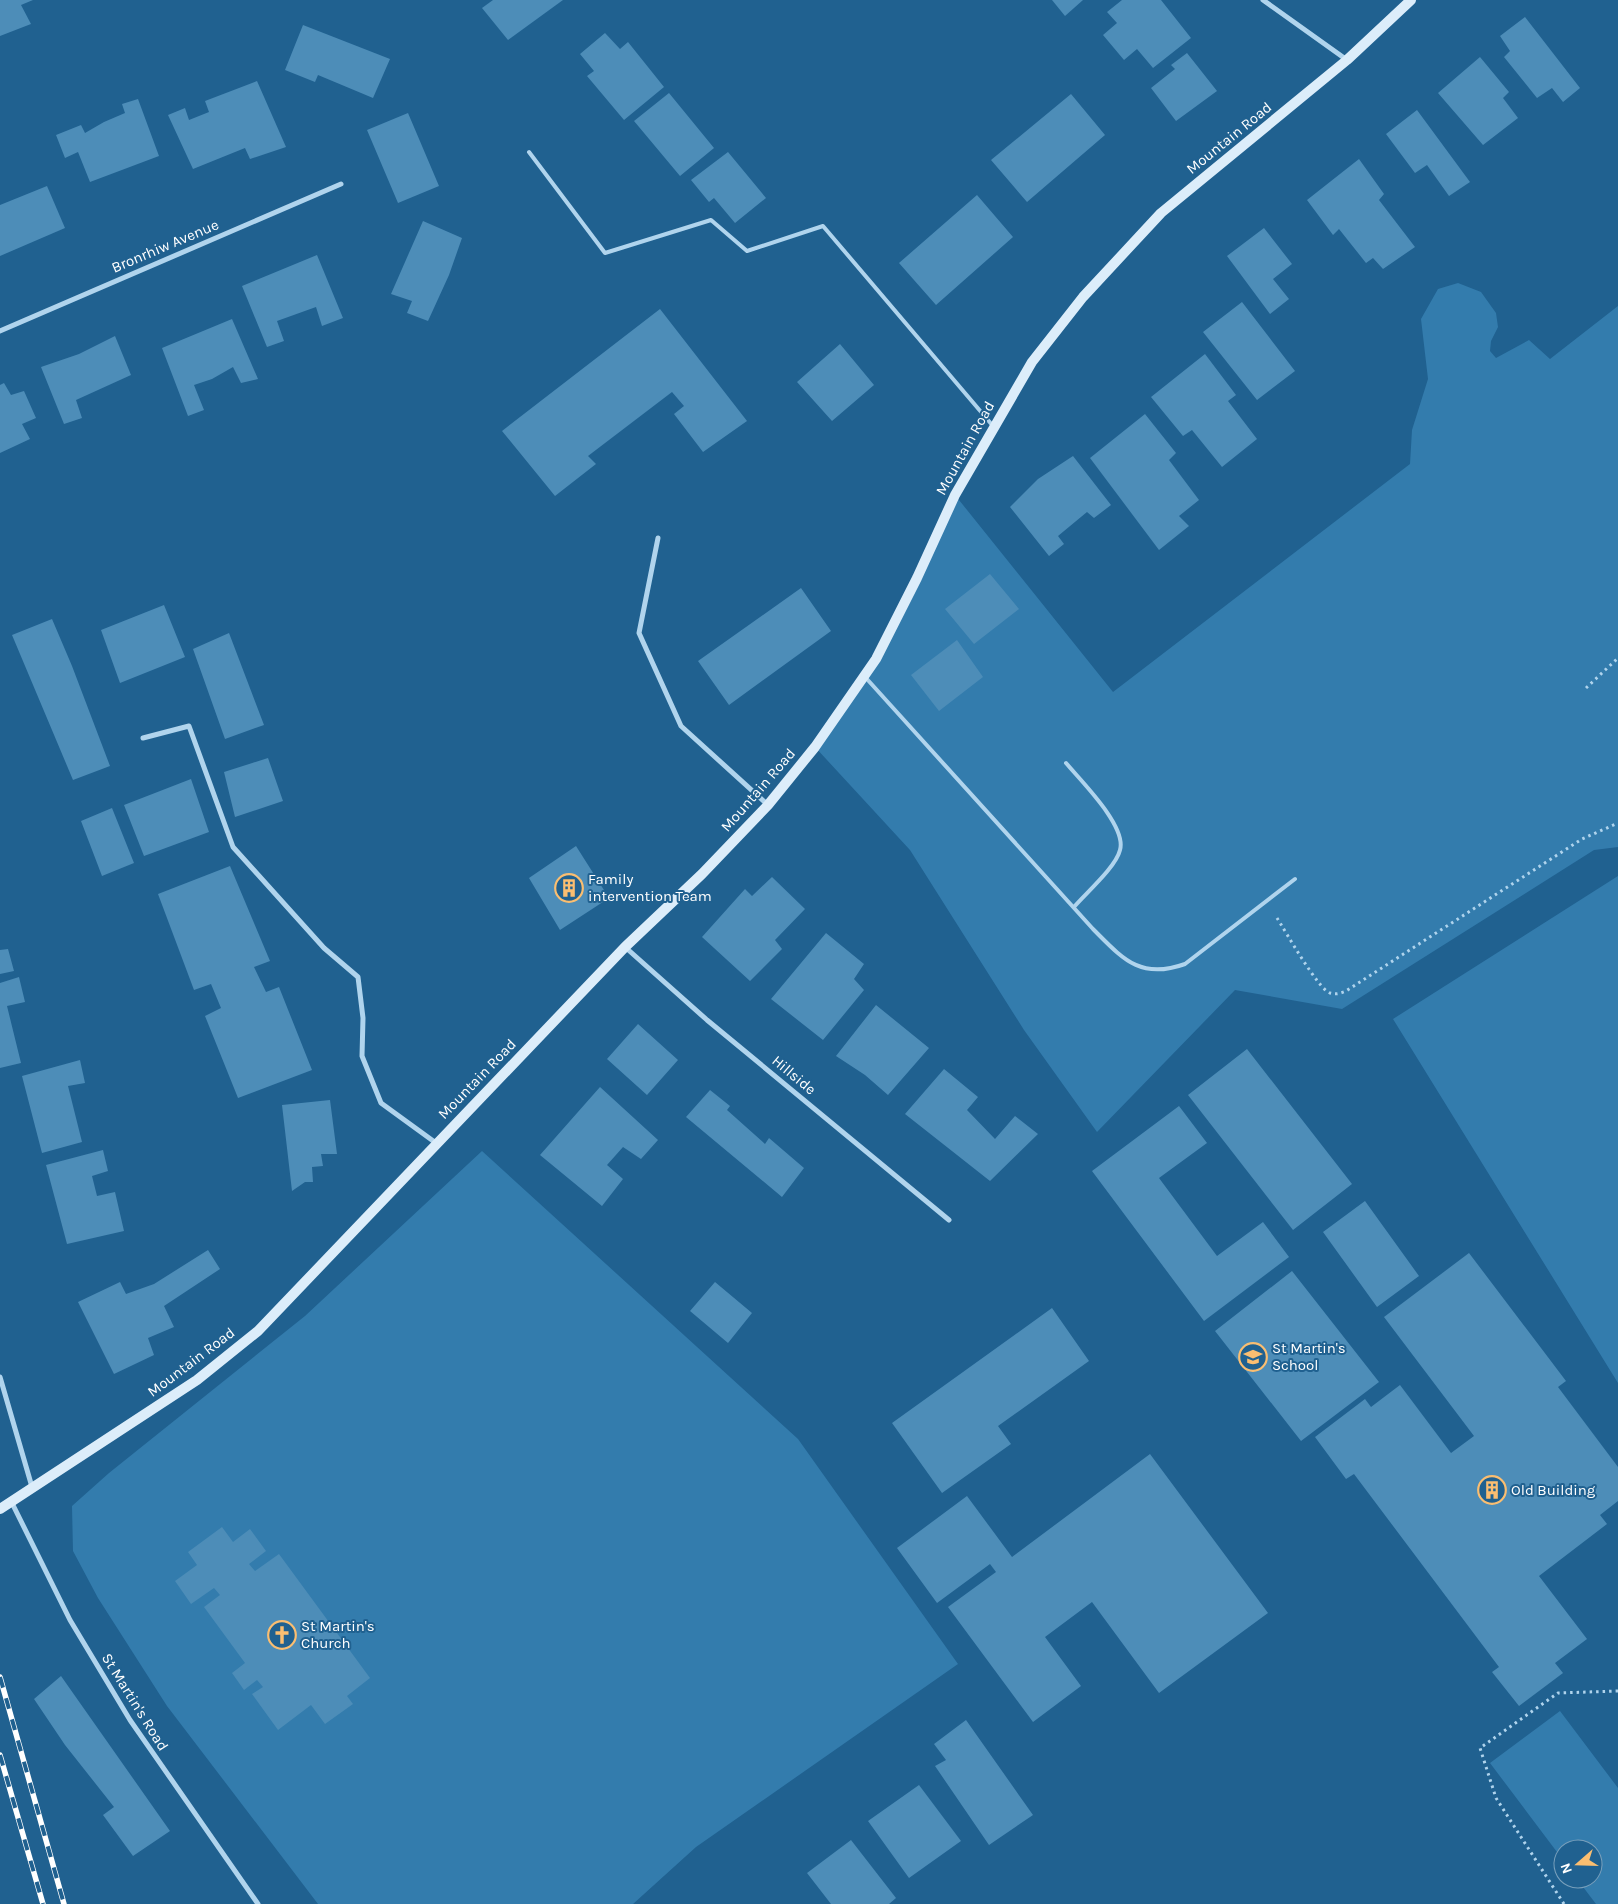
<svg xmlns="http://www.w3.org/2000/svg" width="1618" height="1904" viewBox="0 0 1618 1904" font-family="Karla,sans-serif">
<rect width="100%" height="100%" fill="#206190"/>
<path fill="#337cad" d="M1458,283l23,9 15,21 2,14 -7,14 -1,10 6,7 33,-18 21,19 68,-53v541l-24,3 -252,159 -107,-19 -138,142 -73,-102 -114,-180 -95,-103 61,-88 79,-164 158,197 297,-228 2,-34 16,-51 -7,-60 17,-30z
M1618,876v507l-225,-364z
M482,1151l316,288 160,225 -262,183 -63,57h-315l-151,-198 -69,-108 -25,-47 -1,-45 37,-33 196,-157z
M1560,1711l58,77v116h-22l-19,-25h16v-30h-30v11l-73,-97z"/>
<path fill="#4d8db8" d="M0,0h33l-12,5 10,19 -31,12z
M493,0h70l-55,40 -26,-32z
M1052,0h31l-18,16z
M1122,0h39l30,38 -38,30 -16,-19 -13,11 -21,-25 14,-12 -10,-11z
M1525,17l55,71 -17,14 -11,-14 -15,10 -33,-41 6,-6 -10,-15z
M303,25l87,34 -17,39 -55,-23 -3,7 -30,-12z
M605,33l15,16 8,-7 36,45 -40,33 -37,-44 7,-5 -14,-17z
M1187,53l30,38 -41,30 -25,-33 24,-19 -4,-4z
M1480,57l29,35 -6,6 15,20 -35,27 -45,-52z
M257,81l29,66 -36,12 -5,-11 -52,21 -25,-54 17,-7 4,12 20,-8 -4,-11z
M669,93l45,55 -34,28 -46,-55z
M1071,94l34,41 -78,67 -36,-42z
M138,99l21,57 -69,26 -12,-30 -13,6 -9,-23 25,-10 4,8 19,-11 21,-9 -3,-9z
M1417,110l53,72 -21,14 -22,-31 -12,8 -29,-39z
M408,113l31,73 -41,17 -31,-73z
M728,152l38,46 -31,25 -21,-25 -5,4 -18,-22z
M1359,159l25,35 -5,6 36,47 -32,22 -10,-11 -7,5 -27,-34 -6,6 -26,-35z
M47,186l18,42 -65,28v-51z
M977,195l36,42 -77,68 -37,-42z
M423,221l39,17 -13,37 -21,46 -21,-8 5,-12 -21,-7z
M1264,228l28,36 -19,15 16,20 -19,15 -43,-58z
M317,255l26,63 -21,8 -6,-19 -39,14 7,20 -17,6 -25,-61z
M1242,302l53,69 -38,29 -54,-68z
M660,309l87,112 -44,31 -29,-38 10,-8 -12,-14 -84,64 8,8 -41,32 -53,-65z
M232,319l26,60 -17,4 -8,-16 -21,12 -18,6 10,25 -16,6 -26,-68z
M115,336l16,39 -55,25 6,18 -18,6 -23,-57 38,-13z
M840,344l34,41 -42,36 -35,-39z
M1205,354l31,41 -8,6 29,38 -35,28 -30,-37 -9,6 -32,-39z
M4,383l7,12 13,-4 12,27 -14,6 8,15 -30,14v-68z
M1145,414l31,39 -7,7 30,40 -20,16 10,10 -30,24 -69,-92z
M1073,456l38,49 -17,13 -7,-6 -29,24 6,8 -15,12 -39,-49 28,-28z
M990,574l29,35 -45,35 -29,-35z
M801,588l30,43 -102,74 -31,-44z
M164,605l21,52 -65,26 -19,-53z
M52,619l20,47 38,100 -37,14 -61,-145z
M229,633l35,92 -39,14 -32,-90z
M957,640l26,37 -44,34 -28,-36z
M268,758l15,43 -48,16 -11,-45z
M191,779l18,53 -65,24 -20,-51z
M112,808l22,55 -32,13 -21,-55z
M576,846l33,52 -49,32 -31,-52z
M230,866l40,95 -16,6 12,25 13,-5 33,83 -74,28 -33,-82 16,-8 -10,-24 -17,6 -36,-96z
M772,877l33,32 -30,31 7,9 -32,32 -48,-44 43,-48 7,7z
M826,933l38,31 -10,15 10,11 -41,50 -52,-41z
M8,949l6,22 -14,3v-24z
M19,977l6,25 -18,4 14,57 -21,5v-85z
M876,1005l53,43 -41,47 -23,-20 -29,-19z
M638,1024l40,36 -31,35 -40,-36z
M1247,1049l105,135 -59,46 -105,-135z
M80,1060l5,23 -17,3 14,56 -40,11 -20,-77z
M944,1069l34,28 -11,13 28,29 20,-23 23,18 -48,47 -85,-67z
M600,1087l58,53 -17,19 -18,-12 -16,18 16,14 -21,27 -62,-51z
M710,1090l20,16 -3,4 38,34 4,-6 35,30 -22,29 -96,-80z
M330,1100l7,54h-16l2,12 -11,1 1,15h-8l-13,9 -10,-86z
M1179,1106l28,37 -48,35 58,78 46,-34 26,35 -85,64 -112,-150z
M103,1150l5,21 -16,5 5,20 18,-4 9,39 -57,13 -21,-79z
M1365,1201l54,75 -42,31 -54,-75z
M208,1250l12,19 -56,37 10,21 -26,11 6,17 -40,19 -36,-72 42,-20 6,12 28,-10z
M1469,1253l97,128 -8,6 60,80v34l-18,14 7,9 -68,52 48,63 -32,24 8,10 -44,33 -27,-34 7,-5 -145,-193 -8,5 -31,-42 50,-38 6,8 29,-22 51,68 23,-17 -90,-119z
M1292,1271l87,111 -78,59 -86,-110z
M715,1282l37,31 -24,30 -38,-32z
M1052,1308l37,53 -91,65 13,18 -69,49 -50,-70z
M1150,1454l118,159 -109,80 -67,-91 -47,35 36,49 -48,36 -85,-115 48,-35 -6,-8 -53,39 -40,-55 70,-52 45,61z
M222,1527l11,15 17,-13 16,22 -17,13 6,7 24,-17 91,124 -23,18 6,8 -28,20 -14,-19 -33,25 -26,-36 11,-7 -6,-7 -13,10 -12,-17 13,-10 -41,-56 16,-12 -6,-7 -23,16 -16,-23 22,-16 -9,-13z
M61,1676l109,155 -37,25 -30,-41 11,-8 -49,-62 -31,-46z
M966,1720l67,95 -44,30 -54,-79 11,-6 -12,-16z
M919,1785l42,56 -52,37 -41,-57z
M851,1840l45,58 -7,6h-58l-24,-31z"/>
<g fill="none" stroke-linecap="round" stroke-linejoin="round">
<path stroke="#b0d4ed" stroke-width="3" stroke-dasharray="2.5 4" stroke-linecap="butt" d="M1586,688l32,-30
M1277,918c9,14 41,71 53,75 6,2 11,0 16,-2l236,-152 36,-16
M1564,1904l-68,-106 -16,-50 78,-55 60,-2"/>
<path stroke="#b0d4ed" stroke-width="4" d="M529,152l76,101 106,-33 36,31 76,-25 170,200
M866,678l227,251c30,30 47,51 92,35l110,-85
M1066,763c15,18 61,63 54,87 -4,17 -34,43 -46,57"/>
<path stroke="#b0d4ed" stroke-width="5" d="M1263,0l84,60
M0,331l341,-147
M658,538l-19,95 42,93 87,79
M143,738l46,-12 44,121 91,101 34,29 5,41 -1,38 19,47 55,40
M625,947l82,73 242,200
M0,1377l32,110
M11,1501l59,119 60,100 128,184"/>
<path stroke="#dcedfa" stroke-width="10" d="M0,1509l197,-129 61,-49 367,-384 77,-73 66,-69 47,-58 61,-88 41,-81 38,-83 77,-133 51,-65 78,-84 186,-153 64,-60"/>
<defs>
<path id="rail" d="M0,1677l64,227
M0,1755l43,149"/>
</defs>
<use href="#rail" stroke="#fff" stroke-width="5.5"/>
<use href="#rail" stroke="#206190" stroke-width="4" stroke-dasharray="11" stroke-linecap="butt"/>
</g>
<defs>
<symbol id="building-ring" viewBox="-11 -11 22 22"><circle r="9.5" fill="#206190" stroke="#fabe71" stroke-width="1.5"/><path d="M-4-6H4V6H1V3H-1V6H-4ZM-2.5-4.3h1.7v1.8h-1.7ZM.8-4.3h1.7v1.8H.8ZM-2.5-1h1.7V.8h-1.7ZM.8-1h1.7V.8H.8Z" fill="#fabe71"/></symbol>
<symbol id="school-ring" viewBox="-11 -11 22 22"><circle r="9.5" fill="#206190" stroke="#fabe71" stroke-width="1.5"/><path d="M0-5L7-2L0 1L-7-2ZM-4 1L0 2.5L4 1V4Q0 6-4 4Z" fill="#fabe71"/></symbol>
<symbol id="church-ring" viewBox="-11 -11 22 22"><circle r="9.5" fill="#206190" stroke="#fabe71" stroke-width="1.5"/><path d="M-1.2-6h2.4v3.5h3.3v2.4h-3.3V6h-2.4V-.1h-3.3v-2.4h3.3Z" fill="#fabe71"/></symbol>
</defs>
<g fill-rule="evenodd">
<use href="#building-ring" x="553" y="872" width="32" height="32"/>
<use href="#school-ring" x="1237" y="1341" width="32" height="32"/>
<use href="#building-ring" x="1476" y="1474" width="32" height="32"/>
<use href="#church-ring" x="266" y="1619" width="32" height="32"/>
</g>
<g text-anchor="middle" stroke-width="4" stroke-linejoin="round" paint-order="stroke">
<g font-size="15" fill="#fff" stroke="#206190">
<text transform="translate(1229 138) rotate(-39)" y="5">Mountain Road</text>
<text transform="translate(165 246) rotate(-23)" y="5">Bronrhiw Avenue</text>
<text transform="translate(965 448) rotate(-61)" y="5">Mountain Road</text>
<text transform="translate(758 790) rotate(-49)" y="5">Mountain Road</text>
<text transform="translate(794 1075) rotate(40)" y="5">Hillside</text>
<text transform="translate(477 1079) rotate(-46)" y="5">Mountain Road</text>
<text transform="translate(191 1362) rotate(-37)" y="5">Mountain Road</text>
<text transform="translate(135 1702) rotate(58)" y="5">St Martin's Road</text>
</g>
<g font-size="15" fill="#fff" stroke="#206190" text-anchor="start">
<text x="588" y="884">Family<tspan x="588" dy="17">intervention Team</tspan></text>
<text x="1272" y="1353">St Martin's<tspan x="1272" dy="17">School</tspan></text>
<text x="1511" y="1495">Old Building</text>
<text x="301" y="1631">St Martin's<tspan x="301" dy="17">Church</tspan></text>
</g>
</g>
<g transform="translate(1578 1864) rotate(250)"><circle r="24" fill="#206190" stroke="#79a0bc"/>
<path d="M0-4L9 19L0 12L-9 19Z" fill="#fabe71"/>
<text y="-8" font-size="14" font-weight="bold" text-anchor="middle" fill="#ffffff">N</text>
</g>
</svg>
